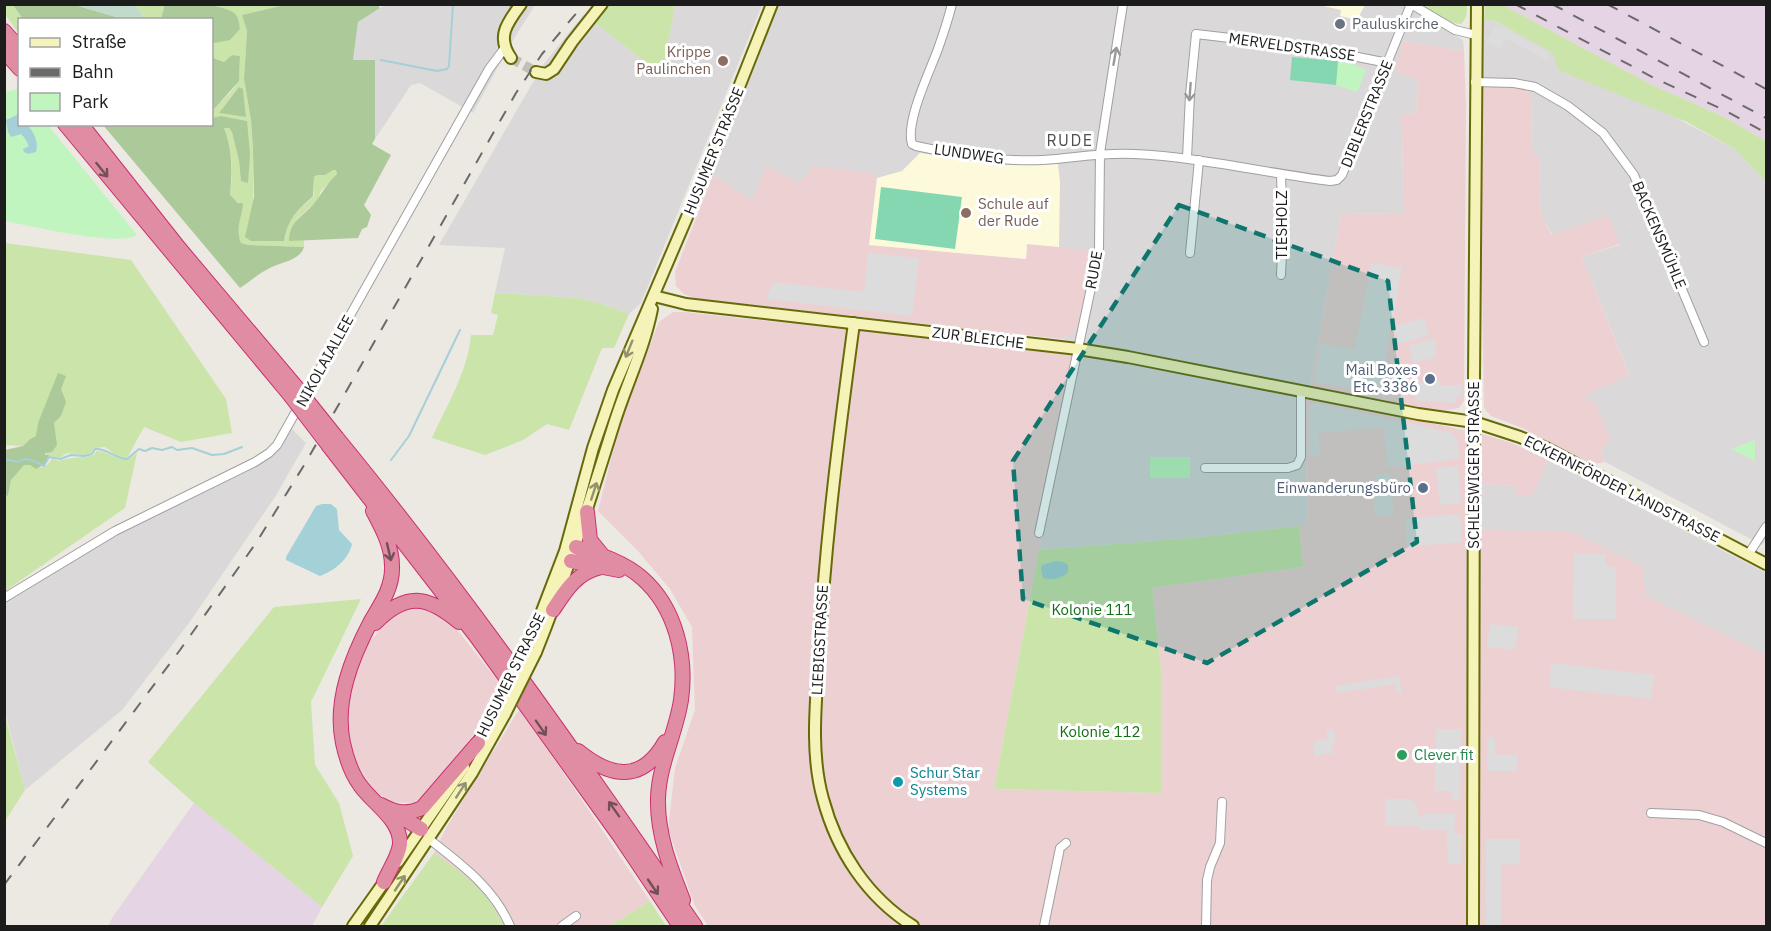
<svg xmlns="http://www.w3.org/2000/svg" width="1771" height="931" viewBox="0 0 1771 931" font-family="'IBM Plex Sans',sans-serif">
<rect width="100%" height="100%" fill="#ece8e2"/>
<path fill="#dad8d9" d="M385,5h150l-25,40 -37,68 -53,-30 -9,2 -36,54v-79h-22l5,-38z
M675,5h87l-121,298 -12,11 -30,-11 -21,-5 -83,-5 10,-45 -66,-3 104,-180 41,-51 78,61z
M778,5h627l58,35 1,11 -61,-10 15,38 -2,34 -14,1 1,99 -62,1 -31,174 -248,-49 11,-6 6,-8 14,-74 -224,-6 8,-67 -77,5 -48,18 -39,-26z
M1484,20l10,1 241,128 31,33v357l-4,6 -157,-83 -20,-66 44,-22 -47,-117 38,-12 -12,-30 -55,20 -12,-18 -2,-59 -8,-8 1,-52 -53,-11z
M1080,354l224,42 4,129 -116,13 -153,12z
M292,429l14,14 -31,54 -86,126 -67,87 -97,80 -20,-78 -1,-109 115,-70 148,-74 15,-16z
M1548,460l218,113v82l-120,-59 -165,-66v-46l34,2 17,10z"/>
<path fill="#edd1d2" d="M1403,41l61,10 2,55 -2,295 -5,7 -22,4 -127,-24 31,-174 62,-1 -1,-99 14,-1 2,-33 -23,-10z
M1479,87l49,2 4,9 -1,51 8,9 2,59 11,18 56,-20 12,29 -38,13 47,118 -44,21 3,5 7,2 15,35 -9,12 4,12 -12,2 -73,-37 -29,-11 -7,-8z
M766,166l34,17 14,-17 55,6 8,6 -7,67 156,14 1,-15 66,7 -14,74 -6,8 -11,6 -365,-40 -13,-5 -8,-8 -1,-14 38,-97 39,26z
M673,312h10l397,42 -41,196 -45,239 167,4v-125l-9,-80 151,-21 -4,-41 9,-2 -4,-128 178,38 30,9 36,17 -16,36h-17v-10l-34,-2v46l89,1 73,36 3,29 120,59v271h-1058l-13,-20 -27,-77 7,-61 20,-58 -3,-83 -22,-38 -33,-39 -39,-39 20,-80 11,-32 30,-77z
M412,607l18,1 16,8 57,71 -8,16 -34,49 -32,38 -15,13 -23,-1 -16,-10 -20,-30 -8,-32 2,-28 6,-26 13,-33 22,-24z
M520,708l130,193 -41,25h-105l-14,-25 -56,-48 12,-25z"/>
<path fill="#e5d4e3" d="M1503,5h263v136l-44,-25 -70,-31z
M194,803l128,104 -10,19h-204l4,-8z"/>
<path fill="#fdfadb" d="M1319,5h46l-8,15 -17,-4 1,-6z
M920,153l78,12 60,-1 2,18 -1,65 -32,-3 -1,15 -157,-14 8,-67 25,-7z"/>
<path fill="#cbe4aa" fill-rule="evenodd" d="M252,4l37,1 -47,10 5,16 -3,48 7,41 2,29v56l32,34c3,-22 13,-28 29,-43v-19l2,-2h9l8,-5h3l1,4 -16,17 -4,10 -20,18 -8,21h15v7l-56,-2 -7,-2c-6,-15 1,-25 1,-40h-3l-9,-7c3,-24 3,-45 -6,-68h5l3,4 7,29 2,20 6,-60 -26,-5 -9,2v-8l4,-3c21,-21 24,-21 24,-51l-8,-1 -8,7 -11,-4 1,-15 19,-7 7,-7c-4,-21 -14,-19 -32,-24l32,1zM239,87l4,2 3,28 -27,-4z
M4,5h9l10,14 -3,1 -1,14 -14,-20z
M134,5h31l-4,14h-18l-3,-8z
M610,5h65l-13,70 -68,-53z
M1421,5h46c0,8 0,13 -6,19 -15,-1 -28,-12 -40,-19z
M1485,5h18l149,80 70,31 44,25v41l-31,-33 -48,-27 -129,-52 -5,-17 -58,-32 -11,-1z
M5,243l126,17 95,139 6,34 -51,9 -37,-15 -17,31h-7l-15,-11 -11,1 -3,5 -7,2 -17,-2 -8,5 -14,-3 9,-32 7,-7 -20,1 -3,6 -1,13 -7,3 -7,7 -18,-1z
M495,293l83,5 21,5 30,11 -15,34h-12l-33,82 -22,-6 -24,16 -38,15 -53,-17c15,-33 36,-67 39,-103h22l5,-20 -7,-2z
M96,451c19,0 22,17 41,2l-12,55 -120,83v-96l3,1 3,-16 13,-16c14,2 20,9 28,-6l6,3c12,-4 24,-3 36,-6z
M1299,526l4,41 -151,21 9,80v125l-167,-4 45,-239 153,-12z
M361,599l-50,103 4,63 24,38 14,53 -31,51 -128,-104 -46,-41 126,-155z
M4,712l21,78 -20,31h-1z
M434,853c34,24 51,35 70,73h-123z
M650,901l16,25h-57z"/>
<path fill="#abc999" d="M165,4c15,0 61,-2 71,11 3,4 3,10 4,14l-10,11 -16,3 -2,-4v-19l-51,-1z
M289,4h88l3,4 -22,14 -5,38h22v79l-3,5 19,11 -27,50 7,10 -4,12 -5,2 -4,9 -69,3c0,-21 16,-25 27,-40 7,-9 11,-18 21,-27l-1,-4h-3l-8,5h-8l-3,2 -1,19c-17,16 -24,21 -29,45h-33l-6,-4 9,-40 -1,-48 -2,-29 -7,-41 3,-48 -5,-16z
M13,5h62l48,14h-100z
M232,55l8,1 -1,25 -23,26 -4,3 1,-52 11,4z
M239,87l4,2 3,28 -27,-4z
M221,116l26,5 3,33 -2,29 -7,-2 -2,-20 -7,-29 -3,-4h-5c9,23 8,44 6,67l8,8h5c-1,15 -8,25 -2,40l7,2 56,2c-4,14 -24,15 -36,22 -10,5 -19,13 -28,19l-137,-163 109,-1v-6z
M58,373l8,3 -5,13 5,13 -5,14 -7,7 3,22 -5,7 -7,1v2h4l-4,9 -9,5 -6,-4h-6l-13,15 -3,16 -3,-1v-45l18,-4 7,-7 6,-3 2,-13z"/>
<path fill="#c0dacb" d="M75,5h59l6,6 3,8h-20z"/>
<path fill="#c0f5c0" d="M1338,61l10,1 18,8 -9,22 -21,-7z
M19,89l1,35 28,1 89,110c-20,12 -106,-9 -132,-14l-1,-129z
M1755,440v21l-24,-12z
M1150,457h40v21h-40z"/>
<path fill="#84d7b0" d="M1292,57l46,4 -2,24 -46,-5z
M881,187l81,10 -7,52 -80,-10z"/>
<path fill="#dcdcdc" d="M1496,24l54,29 -4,7 -39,-21 -7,10 -14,-7z
M868,253l51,5 -7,58 -145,-17 1,-5 6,-12 90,10z
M1371,263l31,5 -23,125 -65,-11 7,-38 34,5z
M1424,318l5,17 -30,9 -5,-18z
M1435,338l1,19 -23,6 -4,-17z
M1439,382l1,3h21v12l-5,1v5l-41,-2v-18z
M1316,403l133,29 9,8 1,19 -71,8 -5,-40 -65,6 2,23h-11v-47l3,-5z
M1458,466l3,37 -21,2 -4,-36z
M1390,474l4,40 -19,2 -2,-15h3l-2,-26z
M1460,514l2,28 -55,5 -2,-28z
M1574,554h31v11l11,3v51h-43z
M1490,624l28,3 -3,23 -28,-3z
M1551,663l103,12 -3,24 -102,-12z
M1399,676l3,18h-5l-2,-10 -58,9 -1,-7z
M1334,729l1,15h-3l1,9 -19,3v-15l13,-1v-10z
M1436,729h25l-1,72 -8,-1v-9h-17z
M1487,737h8v18h22v16h-30z
M1385,799h26l7,8v7l3,4 2,-4h32l-1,20 8,1 -1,29h-13l-1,-34h-27l-1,-4h-34z
M1486,839h34v25l-19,1v61h-15z"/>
<path fill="#a4d0d8" d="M19,114l1,10 8,1c6,8 11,17 8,27l-8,2 -4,-2 -1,-3 6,-3 -5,-9 -3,-3 -10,3 -3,-5 -2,-12z
M322,504h9l6,5 2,21 13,14c-3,15 -18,27 -32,32l-34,-16v-3l30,-51z
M1056,561l7,1 5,3v7c-6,7 -16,8 -25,6l-2,-9 1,-4z"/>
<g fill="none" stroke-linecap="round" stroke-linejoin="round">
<path stroke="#a4d0d8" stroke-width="2" d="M381,60l56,11 10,-2 2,-3 4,-62
M4,459l14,3c9,-7 16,0 26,4l5,-9 11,2 11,-4 13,1 8,-2 3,-5c13,-1 20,10 32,10l12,-10 6,2 7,-3 10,2 10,-3 5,3 15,-2 20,7 12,-1 18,-7
M391,460l18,-24 51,-106"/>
<path stroke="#c2bfba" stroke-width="10" stroke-dasharray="10 5" stroke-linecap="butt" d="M511,58l25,14"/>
<defs>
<path id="street" d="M952,4c-4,16 -9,31 -14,45 -8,22 -33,73 -26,95l4,2c42,9 84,16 127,14 32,-2 59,-8 91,-6 66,3 131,19 196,27l7,-1 5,-5 69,-171
M1411,4l44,26 21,5
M1475,82l39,1 21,4 33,19 35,27 31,42 70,167
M1187,158l3,-63 6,-61 111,13 81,16
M1190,253l9,-93
M1281,275l2,-43 -2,-57
M1205,468h83l9,-3 4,-8v-66
M1039,533l56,-264 4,-21 1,-95 23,-149
M1748,555l18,-28
M4,598l111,-67 140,-69 14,-9 8,-8 212,-376 15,-20
M1651,813l48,2 24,7 43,21
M429,839c32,25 65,49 81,87
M562,926l14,-10
M1044,926l16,-78 6,-5
M1206,926l1,-46 3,-13 10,-24 2,-41"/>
<path id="secondary" d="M511,58c-15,-21 -4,-35 10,-54
M536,72l10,2 8,-5 18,-27 30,-38
M654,296l32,8 392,45 50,8 290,57 56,8 46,15 26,11 220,116
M854,323c-15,111 -29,220 -35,331 -3,47 -9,99 4,145 14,52 44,98 90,127
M529,645l36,-94 28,-103 20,-58 80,-187 79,-199
M536,652c30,-74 53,-149 77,-225 12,-40 31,-77 39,-118
M475,748l23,-42
M398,862l66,-95
M353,926l34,-48
M370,926l102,-153 33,-59
M1473,926l1,-548 3,-374"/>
<path id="highway" d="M4,31l16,18
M4,51l16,18
M65,124l225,271
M81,124l98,124 118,140
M337,438c128,156 244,322 358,488
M329,446l147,190 145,202 59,88
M373,511c9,17 19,35 19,55 1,21 -11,38 -21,55 -19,36 -37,80 -28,122 3,14 8,30 17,42 12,18 41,34 40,59 -1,12 -11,26 -16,38
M587,512l3,28 13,16
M576,547c22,7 48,15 66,31 34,30 45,79 39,122 -5,33 -22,64 -23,98 -1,36 12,69 25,102
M571,561l48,9
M553,610c13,-20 23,-37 48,-43
M375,623c31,-31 52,-28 84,-1
M578,751c33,27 64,32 87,-9
M381,805c14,8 26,10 41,3l56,-65
M395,813l26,16"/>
</defs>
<use href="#street" stroke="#a0a0a0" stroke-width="10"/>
<use href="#secondary" stroke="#676a0b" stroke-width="14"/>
<use href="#highway" stroke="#cb2f71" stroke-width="16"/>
<use href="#street" stroke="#fff" stroke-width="8"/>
<use href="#secondary" stroke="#f5f3b7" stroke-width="10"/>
<use href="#highway" stroke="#e08da3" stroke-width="14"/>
<path stroke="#6a6a6a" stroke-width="2" stroke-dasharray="12 12" stroke-linecap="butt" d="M1515,4l141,75 68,31 42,23
M1552,4l214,114
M1607,4l159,85
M4,885l176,-235 76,-107 50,-81 210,-369 26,-39 42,-50"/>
<defs>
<path id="secondary-bridge" d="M498,706l31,-61
M505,714l31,-62"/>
<path id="highway-bridge" d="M297,388l40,50
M290,395l39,51"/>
</defs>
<use href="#secondary-bridge" stroke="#676a0b" stroke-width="14" stroke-linecap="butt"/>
<use href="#highway-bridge" stroke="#cb2f71" stroke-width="16" stroke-linecap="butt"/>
<use href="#secondary-bridge" stroke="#f5f3b7" stroke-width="10"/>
<use href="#highway-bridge" stroke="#e08da3" stroke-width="14"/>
</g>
<defs><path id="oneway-shaft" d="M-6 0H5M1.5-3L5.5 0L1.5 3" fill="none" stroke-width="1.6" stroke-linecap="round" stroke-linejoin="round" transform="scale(1.5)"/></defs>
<g stroke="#999">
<use href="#oneway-shaft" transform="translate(1115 56) rotate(-80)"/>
<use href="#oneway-shaft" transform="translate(1190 92) rotate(94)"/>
</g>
<g stroke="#744f59">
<use href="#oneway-shaft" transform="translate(102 170) rotate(51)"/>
<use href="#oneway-shaft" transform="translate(389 552) rotate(77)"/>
<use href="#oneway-shaft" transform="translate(541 728) rotate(55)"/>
<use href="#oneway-shaft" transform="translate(614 809) rotate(-125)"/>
<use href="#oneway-shaft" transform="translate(653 887) rotate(56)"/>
</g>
<g stroke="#939271">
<use href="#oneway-shaft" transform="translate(629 349) rotate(112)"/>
<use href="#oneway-shaft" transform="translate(594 491) rotate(-72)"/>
<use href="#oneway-shaft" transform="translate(461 790) rotate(-57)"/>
<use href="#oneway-shaft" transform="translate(400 883) rotate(-56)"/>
</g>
<path fill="#0f766e" fill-opacity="0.2" stroke="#0f766e" stroke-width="4.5" stroke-dasharray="12 8" stroke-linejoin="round" d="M1179,205l209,76 29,261 -210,121 -184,-64 -10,-138z"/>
<circle fill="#6b7280" stroke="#fff" stroke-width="2" cx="1340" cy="24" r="6"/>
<g fill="#8d6e63" stroke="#fff" stroke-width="2">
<circle cx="723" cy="61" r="6"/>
<circle cx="966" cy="213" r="6"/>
</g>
<g fill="#5c6f8a" stroke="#fff" stroke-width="2">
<circle cx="1430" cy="379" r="6"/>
<circle cx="1423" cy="488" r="6"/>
</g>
<circle fill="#2e9e5b" stroke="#fff" stroke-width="2" cx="1402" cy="755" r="6"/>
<circle fill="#0f9aa8" stroke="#fff" stroke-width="2" cx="898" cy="782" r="6"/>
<g text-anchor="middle" stroke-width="6" stroke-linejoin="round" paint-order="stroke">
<g font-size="15" fill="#5b616d" stroke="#fff" text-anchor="start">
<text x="1352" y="29">Pauluskirche</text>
</g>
<g font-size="15" fill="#1c1c1c" stroke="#fff">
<text transform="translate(1292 47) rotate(8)" y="5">MERVELDSTRASSE</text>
<text transform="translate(1367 114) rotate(-68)" y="5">DIBLERSTRASSE</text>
<text transform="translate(714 151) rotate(-68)" y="5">HUSUMER STRASSE</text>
<text transform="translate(969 154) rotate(8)" y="5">LUNDWEG</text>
<text transform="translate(1282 225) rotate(-90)" y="5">TIESHOLZ</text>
<text transform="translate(1659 235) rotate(67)" y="5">BACKENSMÜHLE</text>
<text transform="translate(1094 270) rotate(-80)" y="5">RUDE</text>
<text transform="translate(978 338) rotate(7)" y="5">ZUR BLEICHE</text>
<text transform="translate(325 361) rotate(-61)" y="5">NIKOLAIALLEE</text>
<text transform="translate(1474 465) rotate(-90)" y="5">SCHLESWIGER STRASSE</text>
<text transform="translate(1622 489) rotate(27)" y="5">ECKERNFÖRDER LANDSTRASSE</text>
<text transform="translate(820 640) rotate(-87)" y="5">LIEBIGSTRASSE</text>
<text transform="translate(511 675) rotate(-64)" y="5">HUSUMER STRASSE</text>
</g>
<g font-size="15" fill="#785e54" stroke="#fff" text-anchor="end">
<text x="711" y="57">Krippe<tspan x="711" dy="17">Paulinchen</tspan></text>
<text x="978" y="209" text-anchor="start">Schule auf<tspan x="978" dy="17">der Rude</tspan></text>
</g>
<g font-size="15" fill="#4e5e75" stroke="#fff" text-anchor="end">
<text x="1418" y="375">Mail Boxes<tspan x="1418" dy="17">Etc. 3386</tspan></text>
<text x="1411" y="493">Einwanderungsbüro</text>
</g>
<g font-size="15" fill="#127112" stroke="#fff">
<text x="1092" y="615">Kolonie 111</text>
<text x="1100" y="737">Kolonie 112</text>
</g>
<g font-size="15" fill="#27864d" stroke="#fff" text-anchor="start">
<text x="1414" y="760">Clever fit</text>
</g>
<g font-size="15" fill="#0d838f" stroke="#fff" text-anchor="start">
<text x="910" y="778">Schur Star<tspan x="910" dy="17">Systems</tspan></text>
</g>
<g font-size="16" letter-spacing="1.5" fill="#4f4f4f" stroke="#fff">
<text x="1070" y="146">RUDE</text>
</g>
</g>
<rect width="1771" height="931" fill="none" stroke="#1c1c1c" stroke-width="12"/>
<rect x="18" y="18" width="195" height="108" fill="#ffffff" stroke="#a4a4a4" stroke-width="1.5"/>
<rect x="30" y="38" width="30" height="9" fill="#f5f3b7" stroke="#a4a4a4" stroke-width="1.5"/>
<text x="72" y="48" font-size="18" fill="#1c1c1c">Straße</text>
<rect x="30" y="68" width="30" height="9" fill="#6a6a6a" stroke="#a4a4a4" stroke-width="1.5"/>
<text x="72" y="78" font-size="18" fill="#1c1c1c">Bahn</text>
<rect x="30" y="93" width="30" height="18" fill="#c0f5c0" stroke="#a4a4a4" stroke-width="1.5"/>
<text x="72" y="108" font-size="18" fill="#1c1c1c">Park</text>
</svg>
